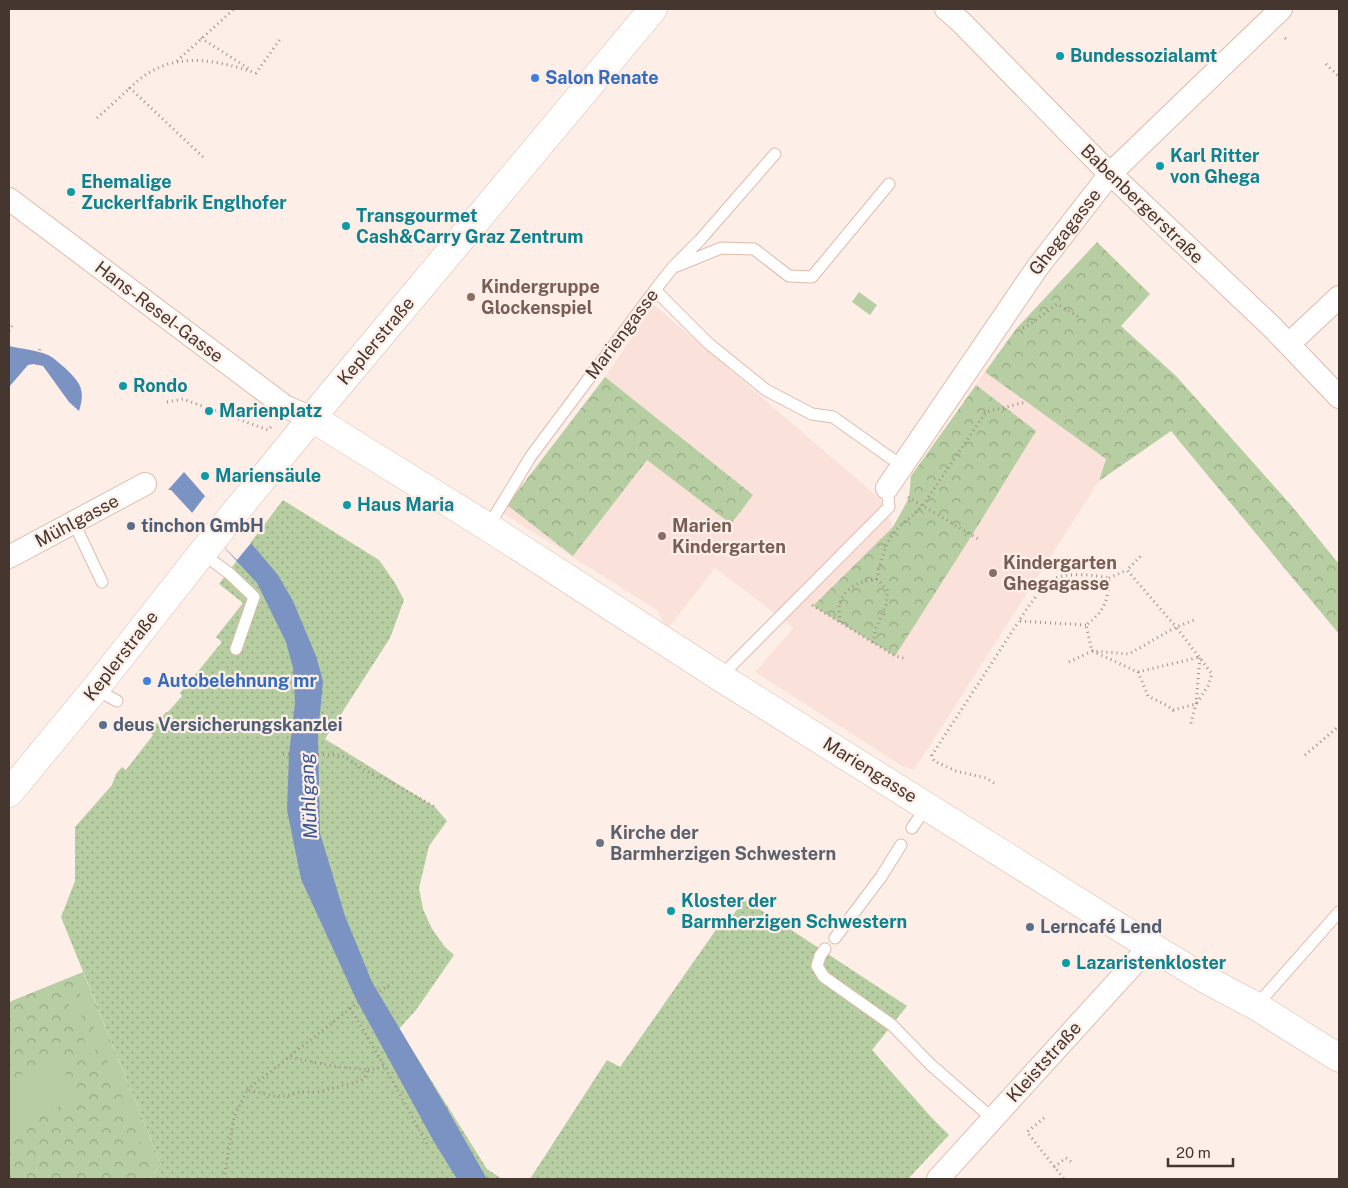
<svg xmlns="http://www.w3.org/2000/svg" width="1348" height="1188" viewBox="0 0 1348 1188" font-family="'Public Sans',sans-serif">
<defs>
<pattern id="grass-dots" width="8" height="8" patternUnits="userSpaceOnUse" patternTransform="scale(1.25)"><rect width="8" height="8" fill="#b7cea2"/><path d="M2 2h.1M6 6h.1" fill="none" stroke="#97a884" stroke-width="1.8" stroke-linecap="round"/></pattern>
<pattern id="forest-crowns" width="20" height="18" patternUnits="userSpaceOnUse" patternTransform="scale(1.25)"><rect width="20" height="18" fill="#b7cea2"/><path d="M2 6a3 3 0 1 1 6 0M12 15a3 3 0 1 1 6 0" fill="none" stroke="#97a884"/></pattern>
</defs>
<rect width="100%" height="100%" fill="#fdeee7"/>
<path fill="#fae1da" d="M654,305l225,193 14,29 16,-29 2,-22 74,-104 126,90 -197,308 -10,-3 -149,-95 39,-44 -79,-60 -46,59 -4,-2 -8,-15 -154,-97 4,-8 98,-128z"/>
<path fill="url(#grass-dots)" d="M283,500l96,60 16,23 9,17 -14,38 -65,101 110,68 12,14 -18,25 -10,42 4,21 9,20 13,18 9,8 -38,55 -17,19 88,140 15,10h-352l11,-15 -100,-247 14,-36v-54l37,-42 4,-11 6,-7 4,3 27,-35 -3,-3 16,-20h2l14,-16 -2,-3 42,-51 -6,-5 27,-34 -24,-19z
M744,899l163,107 -35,44 59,67 18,18 -41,44h-378l77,-119 13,7 100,-143 5,3z"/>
<path fill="url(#forest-crowns)" d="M1097,242l53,52 -29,32 55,50 114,128 49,60v70l-168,-203 -72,50 7,-22 -121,-87 31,-43z
M605,377l148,118 -22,29 -84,-64 -74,96 -66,-51z
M976,385l60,46 -64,104 -77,121 -82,-50 80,-79 16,-29 2,-22z
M83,972l78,192 -11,15h-141v-177z"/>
<path fill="#b7cea2" d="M859,292l18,13 -7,10 -18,-13z
M84,979l75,185 -8,4 -76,-186z
M68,985l32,76 -6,2 -32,-75z
M58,1058l18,39 -67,37v-53z"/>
<path fill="#7b93c3" d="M9,346c12,3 28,4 39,9 5,2 11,8 16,12 16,15 22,22 15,44l-10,-9 -26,-36 -9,-2 -6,1 -19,22z
M184,472l21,24 46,47 27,32 15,26 23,55 7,25 -5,54 2,98 25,83 27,66 73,123 42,74h-30l-24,-39 -77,-141 -55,-120 -14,-69 2,-56 6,-51 -2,-35 -7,-26 -29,-59 -86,-93h-3z"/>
<path fill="#fdeee7" d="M205,496l38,35 8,12 -14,17 -39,-39 -6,-8z"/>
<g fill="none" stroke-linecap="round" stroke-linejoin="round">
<defs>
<path id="lane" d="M677,266l44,-18 33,1 35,27 23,1 77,-93
M655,290l53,53 58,47 46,24 21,3 69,49
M74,523l28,59
M488,527l43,-71 124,-166 18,-23 27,-27 75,-86
M202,553l28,21 24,23 -18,52
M720,677l169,-170 -2,-19
M95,689l22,12
M912,828l15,-22
M835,938l46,-61 20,-32
M825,949l-5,7 -3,10 7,11 68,48 39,40 62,54
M1256,1006l83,-94"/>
<path id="street" d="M946,9l15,13 136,139 175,166 67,70
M9,199l277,208 26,11
M1289,344l50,-47
M887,488l150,-220 73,-94 171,-165
M9,557l136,-73
M938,1179l202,-222 7,-13"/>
<path id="secondary" d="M312,418l176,109 232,150 402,252 85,51 49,26 83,52"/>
<path id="primary" d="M9,793l86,-104 107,-136 131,-161 320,-383"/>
</defs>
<use href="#lane" stroke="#dfbbab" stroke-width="13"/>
<use href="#street" stroke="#dfbbab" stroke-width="24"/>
<use href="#secondary" stroke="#dfbbab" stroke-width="29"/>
<use href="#primary" stroke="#dfbbab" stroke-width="29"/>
<path stroke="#a0918a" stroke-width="3" stroke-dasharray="1 4" stroke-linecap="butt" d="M201,38l50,32
M1285,38l4,3
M177,61l57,-52
M1326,64l13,13
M97,118l33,-30
M203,157l-73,-69c37,-38 81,-30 126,-15l25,-35
M1023,328l3,-1 31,-23 22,13
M9,331l3,-5
M37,365l3,-17
M167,402l16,-3 85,31 3,-3
M908,497l72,43
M1109,578l18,-8
M812,605l83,51 12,3
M840,622c0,-6 -2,-15 0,-20 6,-16 22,-21 37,-23
M1086,625l-67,-4c7,-11 23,-36 35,-42 12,-7 42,-4 55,-1 -1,23 -4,33 -23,47l6,26 46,21 10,24 20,10 8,7
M873,643l3,-15 11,-25v-13l-10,-11c4,-18 8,-39 23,-53 9,-8 15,-11 23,-21l63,-93 40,-10
M1069,662l23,-11 37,3 47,-27 -49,-57 16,-16
M1138,672l62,-15 -4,47 -6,23
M1173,710l23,-6 12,-18 4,-12 -36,-47 21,-8
M283,754l58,1 37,23 2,-2 55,31
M1305,755l34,-29
M994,783l-8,-5 -30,-7 -22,-10 -2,-6 87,-134
M350,1008l35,59 42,77
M368,1070l16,-3
M247,1090l42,-33
M1044,1118l-17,14 37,47
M1054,1167l12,-9 8,6
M224,1179l10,-62 13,-27 27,6h13l13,-4h18l42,-11 5,-4 3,-7 -36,-4 -43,-9 67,-53 34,-19"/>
<use href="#lane" stroke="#fff" stroke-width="11"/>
<use href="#street" stroke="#fff" stroke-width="22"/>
<use href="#secondary" stroke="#fff" stroke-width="28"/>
<use href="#primary" stroke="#fff" stroke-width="28"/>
</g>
<g fill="#0f9aa8" stroke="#fdeee7" stroke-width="2">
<circle cx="1060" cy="56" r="5"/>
<circle cx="1160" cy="166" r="5"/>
<circle cx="71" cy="192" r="5"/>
<circle cx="346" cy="226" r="5"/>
<circle cx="123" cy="386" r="5"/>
<circle cx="209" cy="411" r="5"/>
<circle cx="205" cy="476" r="5"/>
<circle cx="347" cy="505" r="5"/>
<circle cx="671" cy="911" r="5"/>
<circle cx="1066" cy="963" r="5"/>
</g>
<g fill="#3f7fe0" stroke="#fdeee7" stroke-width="2">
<circle cx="535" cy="78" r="5"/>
<circle cx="147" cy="681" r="5"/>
</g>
<g fill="#8d6e63" stroke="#fdeee7" stroke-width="2">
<circle cx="471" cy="297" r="5"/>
<circle cx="662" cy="536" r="5"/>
<circle cx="993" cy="573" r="5"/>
</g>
<g fill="#5c6f8a" stroke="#fdeee7" stroke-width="2">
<circle cx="131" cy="526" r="5"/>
<circle cx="103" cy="725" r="5"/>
<circle cx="1030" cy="927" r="5"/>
</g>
<circle fill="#6b7280" stroke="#fdeee7" stroke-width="2" cx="600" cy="843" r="5"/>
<g text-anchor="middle" stroke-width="4.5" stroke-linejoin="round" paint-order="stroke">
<g font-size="18" font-weight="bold" fill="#0d838f" stroke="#fdeee7" text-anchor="start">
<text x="1070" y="62">Bundessozialamt</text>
<text x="1170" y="162">Karl Ritter<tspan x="1170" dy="21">von Ghega</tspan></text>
<text x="81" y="188">Ehemalige<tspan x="81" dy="21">Zuckerlfabrik Englhofer</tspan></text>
<text x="356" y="222">Transgourmet<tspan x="356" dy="21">Cash&amp;Carry Graz Zentrum</tspan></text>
<text x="133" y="392">Rondo</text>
<text x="219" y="417">Marienplatz</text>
<text x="215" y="482">Mariensäule</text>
<text x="357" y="511">Haus Maria</text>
<text x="681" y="907">Kloster der<tspan x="681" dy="21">Barmherzigen Schwestern</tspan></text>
<text x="1076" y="969">Lazaristenkloster</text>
</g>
<g font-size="18" font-weight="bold" fill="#366cbe" stroke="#fdeee7" text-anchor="start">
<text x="545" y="84">Salon Renate</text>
<text x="157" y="687">Autobelehnung mr</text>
</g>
<g font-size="18" fill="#453730" stroke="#fdeee7">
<text transform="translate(1142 204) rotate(44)" y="6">Babenbergerstraße</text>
<text transform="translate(1065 232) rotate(-52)" y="6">Ghegagasse</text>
<text transform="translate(159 312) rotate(37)" y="6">Hans-Resel-Gasse</text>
<text transform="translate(622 334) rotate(-53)" y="6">Mariengasse</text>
<text transform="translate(376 341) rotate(-50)" y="6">Keplerstraße</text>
<text transform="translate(77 521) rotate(-28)" y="6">Mühlgasse</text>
<text transform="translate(121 656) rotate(-52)" y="6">Keplerstraße</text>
<text transform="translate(870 770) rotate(32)" y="6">Mariengasse</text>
<text transform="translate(1044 1062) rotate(-48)" y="6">Kleiststraße</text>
</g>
<g font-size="18" font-weight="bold" fill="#785e54" stroke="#fdeee7" text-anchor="start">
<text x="481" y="293">Kindergruppe<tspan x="481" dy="21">Glockenspiel</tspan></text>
<text x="672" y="532">Marien<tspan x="672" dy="21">Kindergarten</tspan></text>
<text x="1003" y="569">Kindergarten<tspan x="1003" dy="21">Ghegagasse</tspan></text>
</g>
<g font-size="18" font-weight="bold" fill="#4e5e75" stroke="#fdeee7" text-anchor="start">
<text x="141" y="532">tinchon GmbH</text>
<text x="113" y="731">deus Versicherungskanzlei</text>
<text x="1040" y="933">Lerncafé Lend</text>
</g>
<g font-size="18" font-weight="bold" fill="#5b616d" stroke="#fdeee7" text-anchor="start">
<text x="610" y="839">Kirche der<tspan x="610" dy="21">Barmherzigen Schwestern</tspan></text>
</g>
<g font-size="19" font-style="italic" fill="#385693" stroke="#fdeee7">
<text transform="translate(308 796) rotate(-93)" y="7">Mühlgang</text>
</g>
</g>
<rect width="1348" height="1188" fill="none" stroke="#453730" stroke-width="20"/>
<path d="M1168 1158v8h65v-8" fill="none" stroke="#453730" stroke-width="2.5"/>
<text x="1176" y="1158" font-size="15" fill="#453730" stroke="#fdeee7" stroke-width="4" paint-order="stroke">20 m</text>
</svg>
